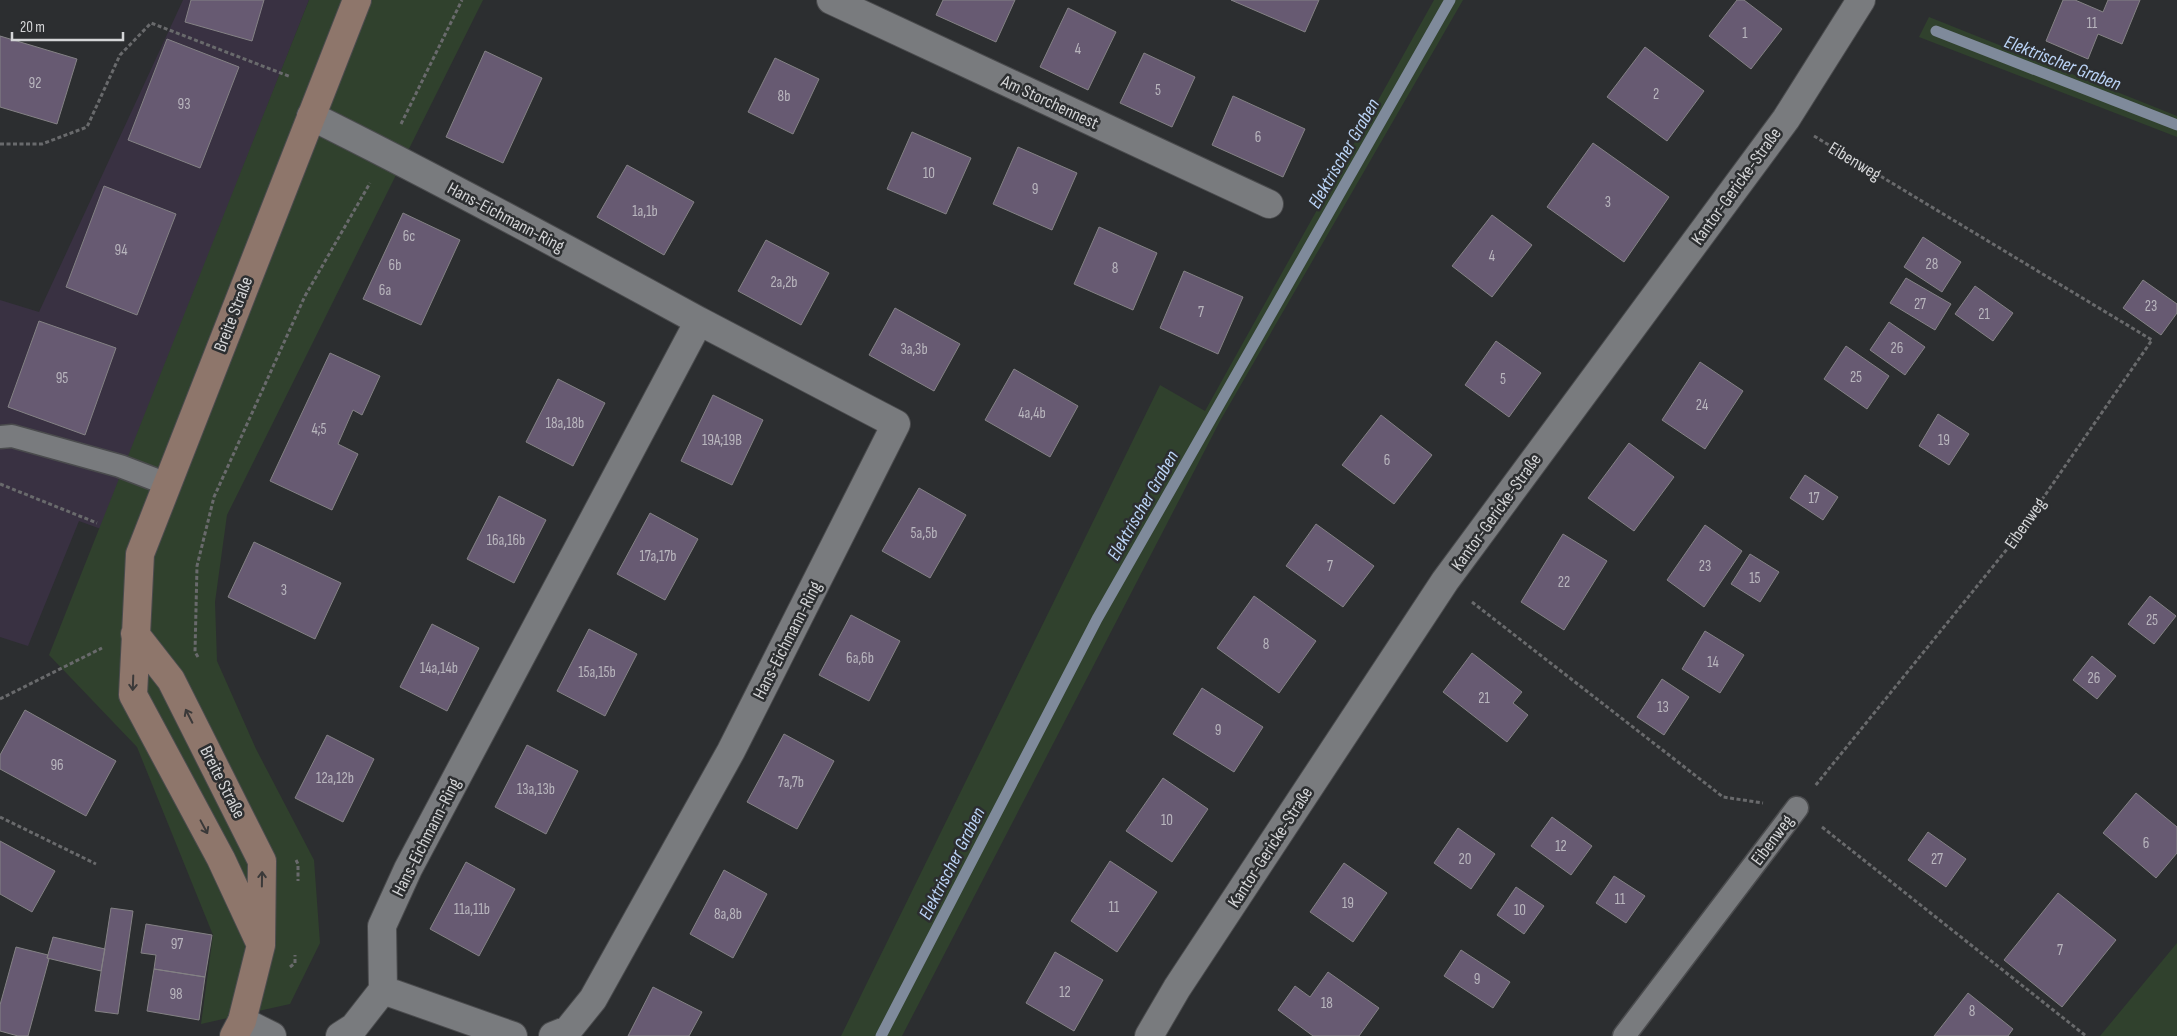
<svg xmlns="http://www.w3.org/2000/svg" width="2177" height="1036" viewBox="0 0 2177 1036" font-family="'Sofia Sans Condensed',sans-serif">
<rect width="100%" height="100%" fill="#2c2e30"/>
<path fill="#393142" d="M183,0h126l-208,529 -22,-8 -51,125 -28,-9v-337l39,12z"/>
<path fill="#30412d" d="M309,0h174l-256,515 -12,87 2,59 39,88 58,111 6,83 -30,61 -89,20 12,-89 -76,-188 -88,-92z
M1434,0h29l-243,421 -318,615h-61l319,-651 45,26z
M1929,17l248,99v21l-258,-100z
M2177,943v93h-77z"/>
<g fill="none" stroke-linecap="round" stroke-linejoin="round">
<path stroke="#7f8a9b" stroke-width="11" d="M1936,31l241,94
M881,1036l216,-417 353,-619"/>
</g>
<path fill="#675a72" stroke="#848285" d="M191,0h73l-12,41 -67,-19z
M943,0h72l-19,42 -60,-27z
M1231,0h88l-14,32z
M1737,0h7l38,29 -31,40 -42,-33z
M2063,0h12l28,12 5,-12h32l-18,44 -24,-10 -10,25 -42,-18z
M1068,8l48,24 -28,58 -48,-23z
M0,36l77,23 -20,65 -57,-17z
M167,39l72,28 -39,101 -72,-28z
M1645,47l59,44 -37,50 -60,-44z
M485,51l57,27 -39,85 -57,-26z
M1144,53l51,24 -23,50 -52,-24z
M775,58l44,21 -26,55 -45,-22z
M1233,96l72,33 -22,48 -71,-32z
M912,132l59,26 -25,56 -59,-25z
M1593,143l76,54 -45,65 -77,-55z
M1018,147l59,26 -25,57 -59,-26z
M627,165l67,37 -30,53 -67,-38z
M104,186l72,28 -39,101 -71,-28z
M403,213l57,27 -39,85 -58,-26z
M1492,215l40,30 -40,52 -40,-31z
M1099,227l58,26 -24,57 -59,-26z
M1923,237l38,25 -19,30 -38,-25z
M766,240l63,33 -28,52 -63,-34z
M1184,271l59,26 -25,57 -58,-26z
M1906,278l45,26 -16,26 -45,-27z
M2143,280l34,24v9l-16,22 -38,-27z
M1975,286l38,27 -20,28 -38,-27z
M895,308l65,36 -26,47 -65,-36z
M39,321l77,27 -31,87 -77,-28z
M1889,322l36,25 -20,28 -35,-25z
M1496,341l45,32 -32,44 -44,-32z
M1846,346l43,30 -22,33 -43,-30z
M330,353l50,23 -18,39 -9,-5 -15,34 20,10 -26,56 -62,-29z
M1700,362l43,29 -38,58 -43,-29z
M1014,369l64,37 -28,51 -65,-37z
M558,379l47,24 -32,63 -47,-24z
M713,395l50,25 -31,65 -51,-24z
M1938,414l31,20 -20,31 -30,-19z
M1381,415l51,40 -38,49 -52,-39z
M1629,443l45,34 -40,54 -46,-33z
M1805,475l33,22 -15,23 -33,-22z
M919,488l47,27 -36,63 -48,-27z
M499,496l47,24 -32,63 -47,-24z
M650,513l48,26 -33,61 -48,-26z
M1316,524l58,42 -31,41 -57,-41z
M1705,525l37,26 -38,56 -37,-27z
M1563,534l44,27 -43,69 -43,-28z
M254,542l87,41 -26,56 -87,-42z
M1750,554l29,18 -19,30 -29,-18z
M1254,596l62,45 -37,52 -62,-45z
M2150,596l26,20 -22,28 -26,-20z
M851,615l49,26 -31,60 -50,-26z
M432,624l47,24 -32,63 -47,-24z
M589,629l48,25 -32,62 -48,-25z
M1705,631l39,24 -24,38 -38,-24z
M1472,653l50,39 -9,11 15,12 -21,27 -64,-50z
M2092,656l24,20 -19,23 -24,-19z
M1662,679l27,18 -25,38 -27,-18z
M1202,688l61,39 -29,45 -61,-38z
M25,710l91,51 -30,55 -86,-47v-14z
M784,734l50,27 -37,68 -50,-27z
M327,735l47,24 -31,63 -48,-24z
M527,745l51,26 -32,63 -51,-27z
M1163,778l45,31 -36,53 -46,-31z
M2136,793l41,34v26l-21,25 -53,-45z
M1552,817l40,29 -21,29 -40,-29z
M1458,828l37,26 -24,35 -37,-26z
M1928,832l38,27 -20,28 -38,-27z
M0,841l55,30 -23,41 -32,-18z
M1110,861l47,31 -40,60 -46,-31z
M466,862l49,27 -36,67 -49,-27z
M1344,863l43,30 -34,49 -43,-30z
M724,870l43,24 -34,64 -43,-24z
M1614,876l31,20 -19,27 -30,-20z
M1516,887l28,19 -20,28 -27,-19z
M2058,893l58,47 -54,67 -58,-47z
M111,908l22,3 -15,103 -23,-3z
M146,924l66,11 -7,42 -51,-8 2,-14 -15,-2z
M53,937l52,12 -4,22 -54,-13z
M16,947l32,8 -1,3 2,1 -21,77h-10l-18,-5v-26z
M1461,950l49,32 -17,26 -49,-32z
M1055,952l48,28 -29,51 -48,-28z
M154,969l51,8 -6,43 -52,-9z
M1328,972l51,36 -20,28h-46l-35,-26 17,-24 15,11z
M653,987l49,25 -13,24h-61z
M1968,993l45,36 -5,7h-74z"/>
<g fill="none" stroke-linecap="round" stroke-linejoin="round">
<defs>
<path id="lane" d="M0,437l12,-1 108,30 47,18
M1624,1036l173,-228"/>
<path id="street" d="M831,0l438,204
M311,116c131,65 260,135 388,205
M383,990l130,46
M242,1021l30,15
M340,1036l14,-9 29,-37 -1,-64 26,-57 291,-548 197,103 -165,327 -138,248 -25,31 -15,6
M1149,1036l28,-48 268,-407 341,-462 75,-119"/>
<path id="secondary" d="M135,634l36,46 91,181 -1,84 -19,76 -8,15
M261,945l-40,-86 -88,-164 7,-141 217,-554"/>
</defs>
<use href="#lane" stroke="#4a4b4d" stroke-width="25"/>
<use href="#street" stroke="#4a4b4d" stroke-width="30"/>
<use href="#secondary" stroke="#4a4b4d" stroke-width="30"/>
<path stroke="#696a6c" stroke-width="3" stroke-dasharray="4 2.5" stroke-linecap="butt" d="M401,124l61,-124
M1814,136l338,204 -140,203 -197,243
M0,144h42l45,-17 33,-72 31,-32 140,54
M0,484l97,39
M1472,602l251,195 40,6
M198,657l-3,-5 2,-86 17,-69 91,-201 65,-113
M0,699l102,-51
M0,817l96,47
M1822,827l264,209
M296,860l2,4v17
M290,967l5,-4v-8"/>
<use href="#lane" stroke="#797b7e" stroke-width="22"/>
<use href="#street" stroke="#797b7e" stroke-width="28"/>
<use href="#secondary" stroke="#8e766b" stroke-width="28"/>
</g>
<defs><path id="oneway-shaft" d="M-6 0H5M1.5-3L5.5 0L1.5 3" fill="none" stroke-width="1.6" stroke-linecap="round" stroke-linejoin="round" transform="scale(1.25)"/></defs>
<g stroke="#3b3939">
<use href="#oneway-shaft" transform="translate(133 683) rotate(92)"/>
<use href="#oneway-shaft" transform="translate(189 716) rotate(-117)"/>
<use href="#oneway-shaft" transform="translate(204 827) rotate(62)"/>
<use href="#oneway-shaft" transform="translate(262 879) rotate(-89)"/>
</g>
<g text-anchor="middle" stroke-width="5" stroke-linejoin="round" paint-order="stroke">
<g font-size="15" fill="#b9b6be">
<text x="2092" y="28">11</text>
<text x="1745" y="38">1</text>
<text x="1078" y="54">4</text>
<text x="35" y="88">92</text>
<text x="1158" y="95">5</text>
<text x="1656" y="99">2</text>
<text x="784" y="101">8b</text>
<text x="184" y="109">93</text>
<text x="1258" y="142">6</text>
<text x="929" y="178">10</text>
<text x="1035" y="194">9</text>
<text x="1608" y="207">3</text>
<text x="645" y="216">1a,1b</text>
<text x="409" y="241">6c</text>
<text x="121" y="255">94</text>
<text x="1492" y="261">4</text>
<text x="1932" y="269">28</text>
<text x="395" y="270">6b</text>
<text x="1115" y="273">8</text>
<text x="784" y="287">2a,2b</text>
<text x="385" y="295">6a</text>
<text x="1920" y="309">27</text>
<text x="2151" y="311">23</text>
<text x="1201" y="317">7</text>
<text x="1984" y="319">21</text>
<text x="1897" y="353">26</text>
<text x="914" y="354">3a,3b</text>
<text x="1856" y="382">25</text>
<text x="62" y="383">95</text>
<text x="1503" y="384">5</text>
<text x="1702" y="410">24</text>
<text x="1032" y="418">4a,4b</text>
<text x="565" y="428">18a,18b</text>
<text x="319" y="434">4;5</text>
<text x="722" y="445">19A;19B</text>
<text x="1944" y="445">19</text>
<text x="1387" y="465">6</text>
<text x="1814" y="503">17</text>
<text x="924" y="538">5a,5b</text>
<text x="506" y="545">16a,16b</text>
<text x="658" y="561">17a,17b</text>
<text x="1330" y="571">7</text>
<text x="1705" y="571">23</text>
<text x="1755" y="583">15</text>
<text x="1564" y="587">22</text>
<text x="284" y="595">3</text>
<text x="2152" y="625">25</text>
<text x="1266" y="649">8</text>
<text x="860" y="663">6a,6b</text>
<text x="1713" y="667">14</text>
<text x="439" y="673">14a,14b</text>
<text x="597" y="677">15a,15b</text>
<text x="2094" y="683">26</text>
<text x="1484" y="703">21</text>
<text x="1663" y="712">13</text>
<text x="1218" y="735">9</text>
<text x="57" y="770">96</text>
<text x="335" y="783">12a,12b</text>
<text x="791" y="787">7a,7b</text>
<text x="536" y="794">13a,13b</text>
<text x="1167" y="825">10</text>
<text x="2146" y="848">6</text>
<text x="1561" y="851">12</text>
<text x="1465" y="864">20</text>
<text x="1937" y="864">27</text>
<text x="1620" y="904">11</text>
<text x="1348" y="908">19</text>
<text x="1114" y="912">11</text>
<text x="472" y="914">11a,11b</text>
<text x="1520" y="915">10</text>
<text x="728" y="919">8a,8b</text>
<text x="177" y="949">97</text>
<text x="2060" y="955">7</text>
<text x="1477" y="984">9</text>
<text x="1065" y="997">12</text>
<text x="176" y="999">98</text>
<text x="1327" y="1008">18</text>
<text x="1972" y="1016">8</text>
</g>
<g font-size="18" fill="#d4d5d7" stroke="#2c2e30">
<text transform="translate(1050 102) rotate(25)" y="6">Am Storchennest</text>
<text transform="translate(1855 161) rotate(31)" y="6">Eibenweg</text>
<text transform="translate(1736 186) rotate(-54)" y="6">Kantor-Gericke-Straße</text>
<text transform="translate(506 217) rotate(28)" y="6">Hans-Eichmann-Ring</text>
<text transform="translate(233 314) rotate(-69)" y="6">Breite Straße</text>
<text transform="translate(1496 512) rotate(-54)" y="6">Kantor-Gericke-Straße</text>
<text transform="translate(2025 523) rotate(-55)" y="6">Eibenweg</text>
<text transform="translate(787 640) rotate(-63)" y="6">Hans-Eichmann-Ring</text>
<text transform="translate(223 782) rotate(63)" y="6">Breite Straße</text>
<text transform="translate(426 837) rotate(-63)" y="6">Hans-Eichmann-Ring</text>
<text transform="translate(1772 840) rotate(-53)" y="6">Eibenweg</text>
<text transform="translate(1270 847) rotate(-57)" y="6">Kantor-Gericke-Straße</text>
</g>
<g font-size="19" font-style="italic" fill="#bbd4f7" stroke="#2c2e30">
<text transform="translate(2063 62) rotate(21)" y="7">Elektrischer Graben</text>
<text transform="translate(1343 153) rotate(-60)" y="7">Elektrischer Graben</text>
<text transform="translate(1142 505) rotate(-60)" y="7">Elektrischer Graben</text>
<text transform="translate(951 863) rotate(-63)" y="7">Elektrischer Graben</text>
</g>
</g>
<path d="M12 32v8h111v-8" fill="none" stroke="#d4d5d7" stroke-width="2.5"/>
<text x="20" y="32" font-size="15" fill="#d4d5d7" stroke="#2c2e30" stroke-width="4" paint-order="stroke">20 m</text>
</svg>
